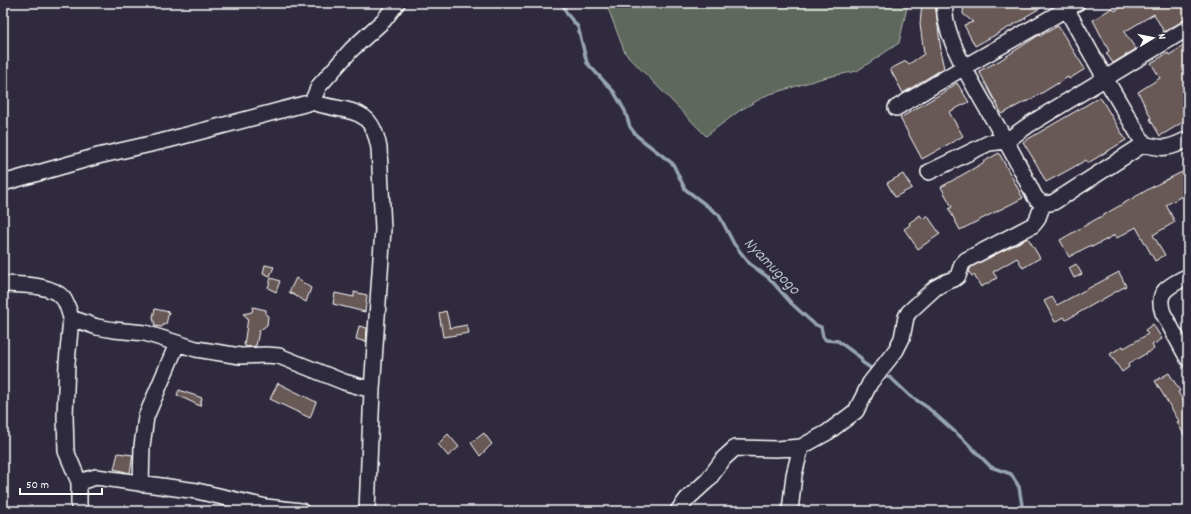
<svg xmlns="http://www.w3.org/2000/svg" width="1191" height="514" viewBox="0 0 1191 514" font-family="Dekko,sans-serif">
<rect width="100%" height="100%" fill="#2f2a3d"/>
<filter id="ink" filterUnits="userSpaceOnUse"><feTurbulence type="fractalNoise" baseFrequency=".025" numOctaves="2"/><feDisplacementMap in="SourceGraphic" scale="8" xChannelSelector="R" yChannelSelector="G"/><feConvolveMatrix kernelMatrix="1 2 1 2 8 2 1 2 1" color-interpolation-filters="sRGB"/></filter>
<g filter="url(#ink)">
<path fill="#5e685c" stroke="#aeb4ae" d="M606,3h302l-9,40 -42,28 -34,7 -56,17 -28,16 -33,25 -81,-83z"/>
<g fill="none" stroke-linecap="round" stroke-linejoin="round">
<path stroke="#97a4b1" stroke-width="3.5" d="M562,3l5,11 11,13 9,36 27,29 11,19 5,16 7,9 36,28 12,25 34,26 15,29 16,20 19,14 23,26 22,20 7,3 2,10 3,3 12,1 23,17 1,4 13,9
M881,375l10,3 19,18 17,11 36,32 28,28 20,7 8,13 4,24"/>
</g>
<path fill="#685956" stroke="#fff" d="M922,3h13l6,48h-1l4,17 -41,25 -13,-24 16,-8 3,3 15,-10 -4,-30z
M964,3h29l2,5 11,-5h43l-24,14 1,1 -51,28 -11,-21 9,-3 -10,-8z
M1128,3h60v15l-24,14 -10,-18 -30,18 12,17 -23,14 -7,-10 3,-2 -16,-31 19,-12 3,3z
M1058,26l27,43 -16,10 -1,-2 -41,25 -1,-1 -24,13 -23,-43 20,-10 40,-26 1,1z
M1188,43v76l-28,17 -10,-17 1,-1 -13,-26 22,-14 -9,-15 17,-10 1,2z
M957,83l12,19 -20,10 14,24 -41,23 -22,-41 39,-23z
M1100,97l26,43 -38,23 -2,-3 -21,12 -19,10 -10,-19 -13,-21z
M999,153l24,45 -63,32 -11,-21 3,-2 -11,-20 42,-24v-1z
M1182,172l6,10v23l-6,-9 -16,9 9,17 -22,13 12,20 -10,6 -19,-34 -19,11 -2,-3 -23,12 -1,-2 -22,12 -9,-17 94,-54z
M903,174l9,14 -17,9 -8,-14z
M920,215l3,4 4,-4 13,19 -22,15 -14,-20 6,-4 -1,-2z
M1028,238l12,20 -17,10 -6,-10 -24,14 4,6 -16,9 -7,-12 -2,1 -3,-4 2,-5z
M1076,264l6,10 -8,4 -5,-10z
M265,265l9,2 -4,9 -7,-3z
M1119,272l7,14 -60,34 -2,-3 -9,5 -11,-21 8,-4 5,8z
M271,278l9,3 -4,11 -8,-4z
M296,278l15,10 -5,14 -17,-10z
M354,292l13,3 -2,17 -32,-8 2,-11 19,4z
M253,307l13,3v5l2,1 -1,9 -8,6 -3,15 -8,1 -4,-2 4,-27 -5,-4 9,-2z
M155,309l14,3 -3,12h-2l-2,3 -7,-1 -2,-9z
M446,311l4,17 17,-3 2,8 -26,4 -4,-24z
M1153,324l9,15 -10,6 2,4 -26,15 1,3 -7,5 -12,-18 13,-8 1,2 24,-14 -3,-4z
M359,326l8,2 -1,14 -10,-3z
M1169,373l11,18 -2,1 10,17v33l-11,-20 2,-1 -24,-40z
M278,383l38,19 -6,16 -40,-19z
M179,390l23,8 -2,8 -23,-11z
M484,433l8,11 -12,12 -9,-13z
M448,434l11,13 -11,9 -10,-12z
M118,453l15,2 -3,18 -16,-4z"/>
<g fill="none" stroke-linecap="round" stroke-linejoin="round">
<defs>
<path id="minor" d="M945,3c-5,35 43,105 60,137 11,18 20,38 30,57 6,7 10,8 19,5l90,-58c19,6 27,4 44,-5
M1063,3l42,75 39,66
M312,102l7,-16 33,-37 32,-29 13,-17
M896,108l68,-41 113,-64
M929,172l60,-29 17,-2 24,-17 158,-96
M3,183l95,-27 70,-16 144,-38c35,12 59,1 67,46l4,81 -11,161 -5,121
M1188,276c-18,10 -33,14 -25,37l25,46
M3,284c17,1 48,0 60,14 4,5 6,13 8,20l-4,45 -2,53 1,35 13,31v29
M71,318l26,9 17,3 31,3 51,16 44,7 26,-1 13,1 65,26 28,8
M79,482l17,-5 101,14 69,16 35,4
M141,484l1,-38 4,-29 31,-73
M678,511l9,-12 21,-19 16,-22 11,-10 41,1 25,-2
M790,511l4,-36 7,-28 27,-15 28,-21 14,-28 26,-33 6,-12 4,-21 3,-5 26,-24 11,-6 8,-3 4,-3 4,-12 4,-4 67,-35 4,-5 6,-16"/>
</defs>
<use href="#minor" stroke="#fff" stroke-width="18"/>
<use href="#minor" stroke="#2f2a3d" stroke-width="15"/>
</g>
</g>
<g text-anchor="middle" stroke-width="3.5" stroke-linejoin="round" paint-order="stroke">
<g font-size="17" font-style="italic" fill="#b1bbc4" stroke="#2f2a3d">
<text transform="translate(773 265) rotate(46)" y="6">Nyamugogo</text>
</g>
</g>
<rect width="1191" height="514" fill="none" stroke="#2f2a3d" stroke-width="16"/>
<rect x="8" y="8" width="1175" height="498" fill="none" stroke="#fff" stroke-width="1.5" filter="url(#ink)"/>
<g transform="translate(1153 38) rotate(80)" stroke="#2f2a3d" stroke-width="3" paint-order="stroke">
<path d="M0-3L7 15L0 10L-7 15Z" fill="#ffffff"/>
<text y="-6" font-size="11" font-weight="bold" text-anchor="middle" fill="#ffffff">N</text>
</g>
<path d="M20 488v6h82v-6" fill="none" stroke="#ffffff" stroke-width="2"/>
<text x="26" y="488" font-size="12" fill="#ffffff" stroke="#2f2a3d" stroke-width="3" paint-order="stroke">50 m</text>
</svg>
